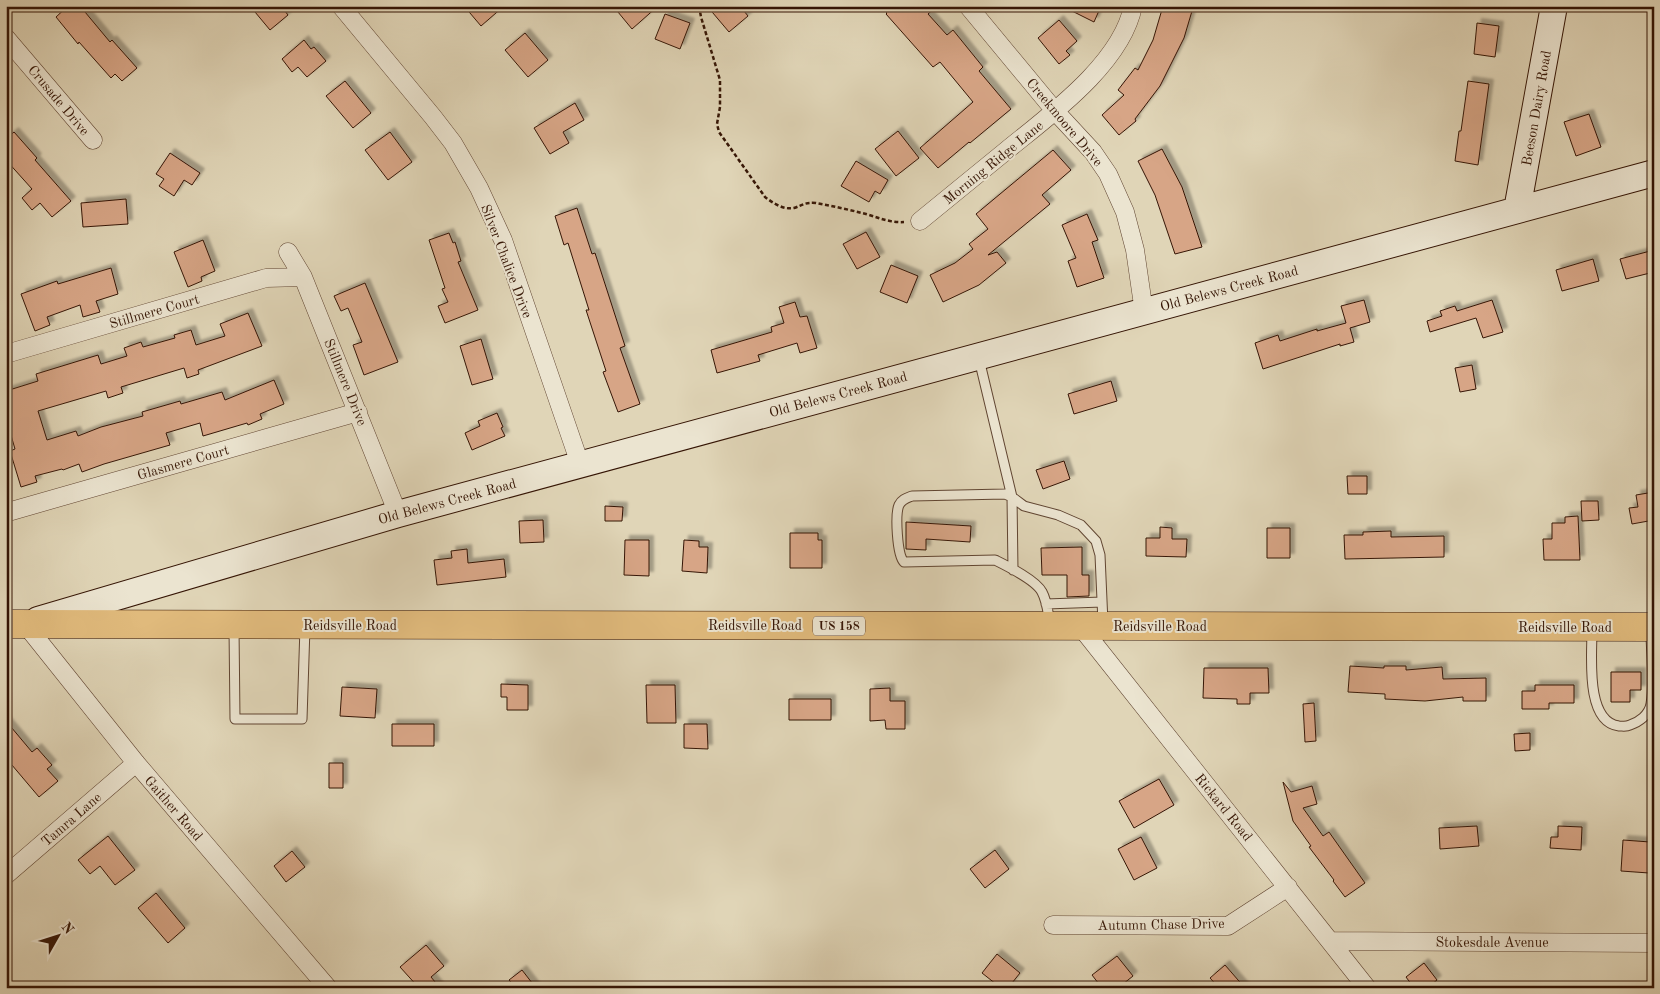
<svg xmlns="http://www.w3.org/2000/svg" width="1660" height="994" viewBox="0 0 1660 994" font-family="'Old Standard TT',serif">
<defs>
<filter id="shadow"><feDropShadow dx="4.5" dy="-4.5" stdDeviation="1" flood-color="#0004"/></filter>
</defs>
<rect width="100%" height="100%" fill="#e0d5b7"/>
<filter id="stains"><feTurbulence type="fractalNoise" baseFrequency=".004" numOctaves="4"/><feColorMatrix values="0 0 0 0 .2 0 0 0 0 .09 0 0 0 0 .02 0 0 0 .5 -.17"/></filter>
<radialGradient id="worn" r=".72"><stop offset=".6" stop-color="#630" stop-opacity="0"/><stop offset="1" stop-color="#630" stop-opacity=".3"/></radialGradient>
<path fill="#d7a586" stroke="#351505" filter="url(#shadow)" d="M68,6h12l30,36 2,-2 25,28 -15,13 -7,-7 -4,4 -32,-36 -1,2 -22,-27z
M250,6h31l7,9 -18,15z
M464,6h40l-23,20z
M613,6h45l-26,23z
M707,6h33l8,10 -19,16z
M881,6h56l-9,8 19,21 6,-5 30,37 -4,4 32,38 -41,34 -1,-1 -31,26 -18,-20 53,-46 -33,-40 -7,5 -47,-53 1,-1z
M1062,6h39l-7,16z
M1163,6h12l17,5 -8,27 -24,48 -25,33 1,2 -17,14 -17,-20 22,-20 -6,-5 17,-22 3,2 15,-30z
M665,14l25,9 -10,26 -25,-10z
M1059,20l18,21 -11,10 4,4 -11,9 -21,-26z
M1477,23l22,3 -4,31 -21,-3z
M525,33l23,27 -20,17 -23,-27z
M304,40l7,9 3,-2 12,14 -19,16 -9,-10 -6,5 -10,-13z
M345,81l26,32 -18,15 -27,-32z
M1468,81l21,3 -11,81 -23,-4 4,-30h2z
M575,103l9,17 -21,12 6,11 -19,11 -16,-26z
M1589,114l12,33 -25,9 -12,-34z
M898,131l21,27 -23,18 -21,-27z
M14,132l23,26 -2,2 36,41 -19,16 -12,-14 -8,7 -10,-12 10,-9 -26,-29v-21z
M390,132l22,30 -24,18 -23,-30z
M1162,149l20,38 20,60 -27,7 -20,-59 -17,-34z
M1053,150l18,20 -29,25 8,9 -62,51 9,-3 9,11 -27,22 -36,17 -13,-27 25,-12 18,-14 -4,-5 19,-15 -12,-15z
M170,153l30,20 -8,12 -8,-5 -10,16 -15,-10 5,-7 -8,-5z
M856,161l32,19 -8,14 -5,-3 -6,11 -28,-16z
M126,199l2,25 -45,3 -2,-24z
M577,208l15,46 3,-1 30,93 -5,2 20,56 -22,8 -15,-40 3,-1 -20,-61h3l-21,-67 -4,2 -9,-29z
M1087,214l11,26 -6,2 12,36 -27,9 -9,-26 8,-3 -14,-33z
M866,232l14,25 -23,12 -14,-25z
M449,233l4,10 2,-1 6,19 -3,1 20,48 -33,13 -7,-17 10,-4 -6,-13 3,-1 -16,-48z
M203,240l12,31 -14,6 1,4 -14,6 -14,-35z
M1654,250v22l-28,7 -6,-20z
M1593,259l6,22 -37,10 -6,-21z
M891,265l27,11 -11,27 -27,-11z
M111,268l7,26 -22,7 4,11 -17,5 -3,-12 -33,12 3,8 -15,6 -14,-37 36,-13 1,3z
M365,283l33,79 -34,13 -11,-30 9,-3 -14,-34 -7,3 -7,-15z
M1364,300l6,22 -20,6 4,14 -14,4v-2l-77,25 -8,-26 23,-8 2,6 37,-12v2l29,-8 -5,-17z
M1492,300l11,32 -20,6 -7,-20 -46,14 -3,-11 15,-5 -2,-5 15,-5 2,5z
M795,302l5,15 7,-1 10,32 -17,5 -3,-10 -39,12 2,6 -43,12 -6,-23 61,-18 -1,-5 13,-4 -5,-16z
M248,313l14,33 -64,24 1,4 -12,4 -3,-10 -63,19 2,6 -15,5 -2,-7 -68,20 9,29 29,-9 2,5 23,-9 42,-11 -1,-4 38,-11 1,3 41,-12 3,8 49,-20 10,24 -24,10 2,5 -14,6 -1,-2 -44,13 -3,-13 -34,10 4,12 -66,19 -22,8 -3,-8 -16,6 -1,-1 -27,7 2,6 -16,5 -11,-36 5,-2 -9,-31v-27l32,-10 -2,-7 62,-19 3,9 26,-8 -3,-8 17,-6 2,5 32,-9 -1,-3 17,-5 5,15 29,-9 -5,-12z
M481,339l12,40 -21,6 -12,-39z
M1472,365l4,24 -16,3 -5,-24z
M1111,381l6,20 -43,13 -6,-20z
M497,413l6,14 -2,1 4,8 -33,14 -7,-17 15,-7 -2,-5z
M1064,461l6,18 -27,10 -7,-19z
M1347,476h20v18h-19z
M1654,492v28l-22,4 -3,-16 9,-1 -2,-12z
M1581,501h17l1,19 -17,1z
M605,506l18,1 -1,14h-17z
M1578,516l2,44h-36l-1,-21h9v-16h13v-6z
M543,520l1,22 -24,1 -1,-22z
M906,522l65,4 -1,16 -44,-3v11l-20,-1z
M1160,527l12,1v11h15l-1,18 -40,-1v-18h14z
M1267,528h23v30h-23z
M1391,531v6l53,-1v21l-99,2 -1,-24h19v-3z
M790,533h28v7h4v28h-32z
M625,540h24v36l-25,-1z
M684,540l15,1v6h9l-1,26 -25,-2z
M1082,547v28h7v21l-22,1v-22h-25l-1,-27z
M467,549l1,14 36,-4 2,18 -69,8 -3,-25 18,-2 -1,-7z
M1350,666l34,2v-2h22v4l36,-3 1,12 43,-1v23h-23v-4l-38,4 -40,-2v-5l-37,-2z
M1204,668h64l1,25h-19v11h-13v-5l-34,-1z
M1611,672h30v18h-11v12h-19z
M501,684l27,1v25h-21v-13h-6z
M646,685h29l1,38h-29z
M1535,685h39v18h-25v6h-27v-18h13z
M342,687l35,2 -2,29 -35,-2z
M890,688v13h15v28h-19l-1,-9 -15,1v-32z
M789,699h42v21h-42z
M1314,703l2,38 -11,1 -2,-38z
M6,721l26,31 5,-4 15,17 -5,4 11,12 -19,16 -33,-39z
M392,724h42v22h-42z
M684,724h23l1,25 -24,-1z
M1530,733v17l-15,1 -1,-17z
M329,763h14v25h-14z
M1159,779l15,26 -40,23 -15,-27z
M1283,782l8,10 21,-6 5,18 -14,4 20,28 6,-4 36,51 -20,14 -12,-16 1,-1 -25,-33 2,-1 -18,-25z
M1477,826l2,20 -39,3 -1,-21z
M1558,826l24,1 -1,23 -31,-2 1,-11h7z
M108,836l27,34 -20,15 -15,-19 -10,8 -12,-14z
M1141,837l16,31 -23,12 -16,-31z
M1623,840l27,2 -1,31 -28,-2z
M995,850l14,19 -24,19 -15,-19z
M292,851l13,16 -19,15 -12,-16z
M156,893l29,35 -17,15 -30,-35z
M426,945l18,21 -13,11 9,11h-21l-19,-21z
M997,954l23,19 -12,15h-7l-19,-15z
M1117,956l16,20 -15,12h-16l-10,-13z
M1424,963l13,17 -10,8h-13l-8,-11z
M1225,965l20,23h-26l-9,-10z
M522,970l14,18h-20l-7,-8z"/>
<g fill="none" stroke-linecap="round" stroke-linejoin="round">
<defs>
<path id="lane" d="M979,359l33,138 1,73
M1046,604l56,-2
M1050,623c-2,-10 -3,-22 -8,-31 -6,-12 -35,-26 -47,-32l-91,2c-7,-7 -9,-48 -5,-57 3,-6 8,-7 13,-9l93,-2 7,3 12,9 34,9 23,10 15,16 4,14 3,68
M234,628l1,91h67l3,-92
M1592,630c0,25 -7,92 27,96 4,0 7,1 11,-1 9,-3 19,-10 21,-21 4,-23 0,-50 0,-73"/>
<path id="street" d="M341,6l92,111 20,26 26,45 24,52 77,224
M968,6l87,105 38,41 15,22 17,38 10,38 9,62
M6,38l87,102
M920,221c29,-24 58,-47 87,-71 43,-35 115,-87 126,-144
M288,252l15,25 95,237
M6,354l260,-76 37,-1
M8,512l350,-100
M25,624l111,139 192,225
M1080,626l287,362
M6,875l130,-112
M1053,925l175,1 60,-39
M1330,941l324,2"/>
<path id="secondary" d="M1517,210l37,-204
M38,620l360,-106 1256,-341"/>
<path id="highway" d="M6,624l1648,3"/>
</defs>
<use href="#lane" stroke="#604532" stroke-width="11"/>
<use href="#street" stroke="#604532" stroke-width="19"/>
<use href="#secondary" stroke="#351505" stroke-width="28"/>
<use href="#highway" stroke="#351505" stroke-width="29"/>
<path stroke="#351505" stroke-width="2.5" stroke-dasharray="4 2.5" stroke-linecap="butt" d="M699,6l2,11 19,63v27l-3,17 2,8 46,65c8,6 18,13 29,11 9,-3 11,-6 22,-5 17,3 34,7 50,11 13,4 25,9 38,8"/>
<use href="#lane" stroke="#ebe4d0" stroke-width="9"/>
<use href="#street" stroke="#ebe4d0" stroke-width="18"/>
<use href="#secondary" stroke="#ebe4d0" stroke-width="26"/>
<use href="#highway" stroke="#e0ba7c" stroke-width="28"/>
</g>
<g text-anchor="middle" stroke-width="4" stroke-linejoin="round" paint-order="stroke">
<rect fill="#ebe4d0" stroke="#6c5342" stroke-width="1" x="813" y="616.5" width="52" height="19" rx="4"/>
<g font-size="12" font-weight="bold" fill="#351505">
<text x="839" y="630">US 158</text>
</g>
<g font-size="14" fill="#351505" stroke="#ebe4d0">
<text transform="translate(59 100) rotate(50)" y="5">Crusade Drive</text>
<text transform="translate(1536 108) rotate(-80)" y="5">Beeson Dairy Road</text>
<text transform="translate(1065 122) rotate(50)" y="5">Creekmoore Drive</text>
<text transform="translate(993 162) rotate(-39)" y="5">Morning Ridge Lane</text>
<text transform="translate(507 261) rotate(69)" y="5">Silver Chalice Drive</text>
<text transform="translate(1229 288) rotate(-15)" y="5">Old Belews Creek Road</text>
<text transform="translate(154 311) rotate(-16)" y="5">Stillmere Court</text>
<text transform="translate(346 382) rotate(68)" y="5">Stillmere Drive</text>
<text transform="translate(838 394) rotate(-15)" y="5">Old Belews Creek Road</text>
<text transform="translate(183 462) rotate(-16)" y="5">Glasmere Court</text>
<text transform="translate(447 501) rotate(-15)" y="5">Old Belews Creek Road</text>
<text x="350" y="630">Reidsville Road</text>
<text x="755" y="630">Reidsville Road</text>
<text x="1160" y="631">Reidsville Road</text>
<text x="1565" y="632">Reidsville Road</text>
<text transform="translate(1224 807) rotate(51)" y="5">Rickard Road</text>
<text transform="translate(174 808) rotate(49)" y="5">Gaither Road</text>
<text transform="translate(71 819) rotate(-41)" y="5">Tamra Lane</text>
<text transform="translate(1161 924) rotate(-1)" y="5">Autumn Chase Drive</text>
<text x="1492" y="947">Stokesdale Avenue</text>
</g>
</g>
<rect width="1660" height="994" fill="none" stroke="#e0d5b7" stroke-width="25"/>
<rect x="8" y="8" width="1645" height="979" fill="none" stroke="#351505" stroke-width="2.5"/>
<rect x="12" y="12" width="1635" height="969" fill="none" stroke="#351505"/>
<g transform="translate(58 936) rotate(51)" stroke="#ebe4d0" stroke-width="4" paint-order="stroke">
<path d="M0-4L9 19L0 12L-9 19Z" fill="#351505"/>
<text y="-8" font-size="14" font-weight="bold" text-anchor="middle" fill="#351505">N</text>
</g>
<rect width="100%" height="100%" filter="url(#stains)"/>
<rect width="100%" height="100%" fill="url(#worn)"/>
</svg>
